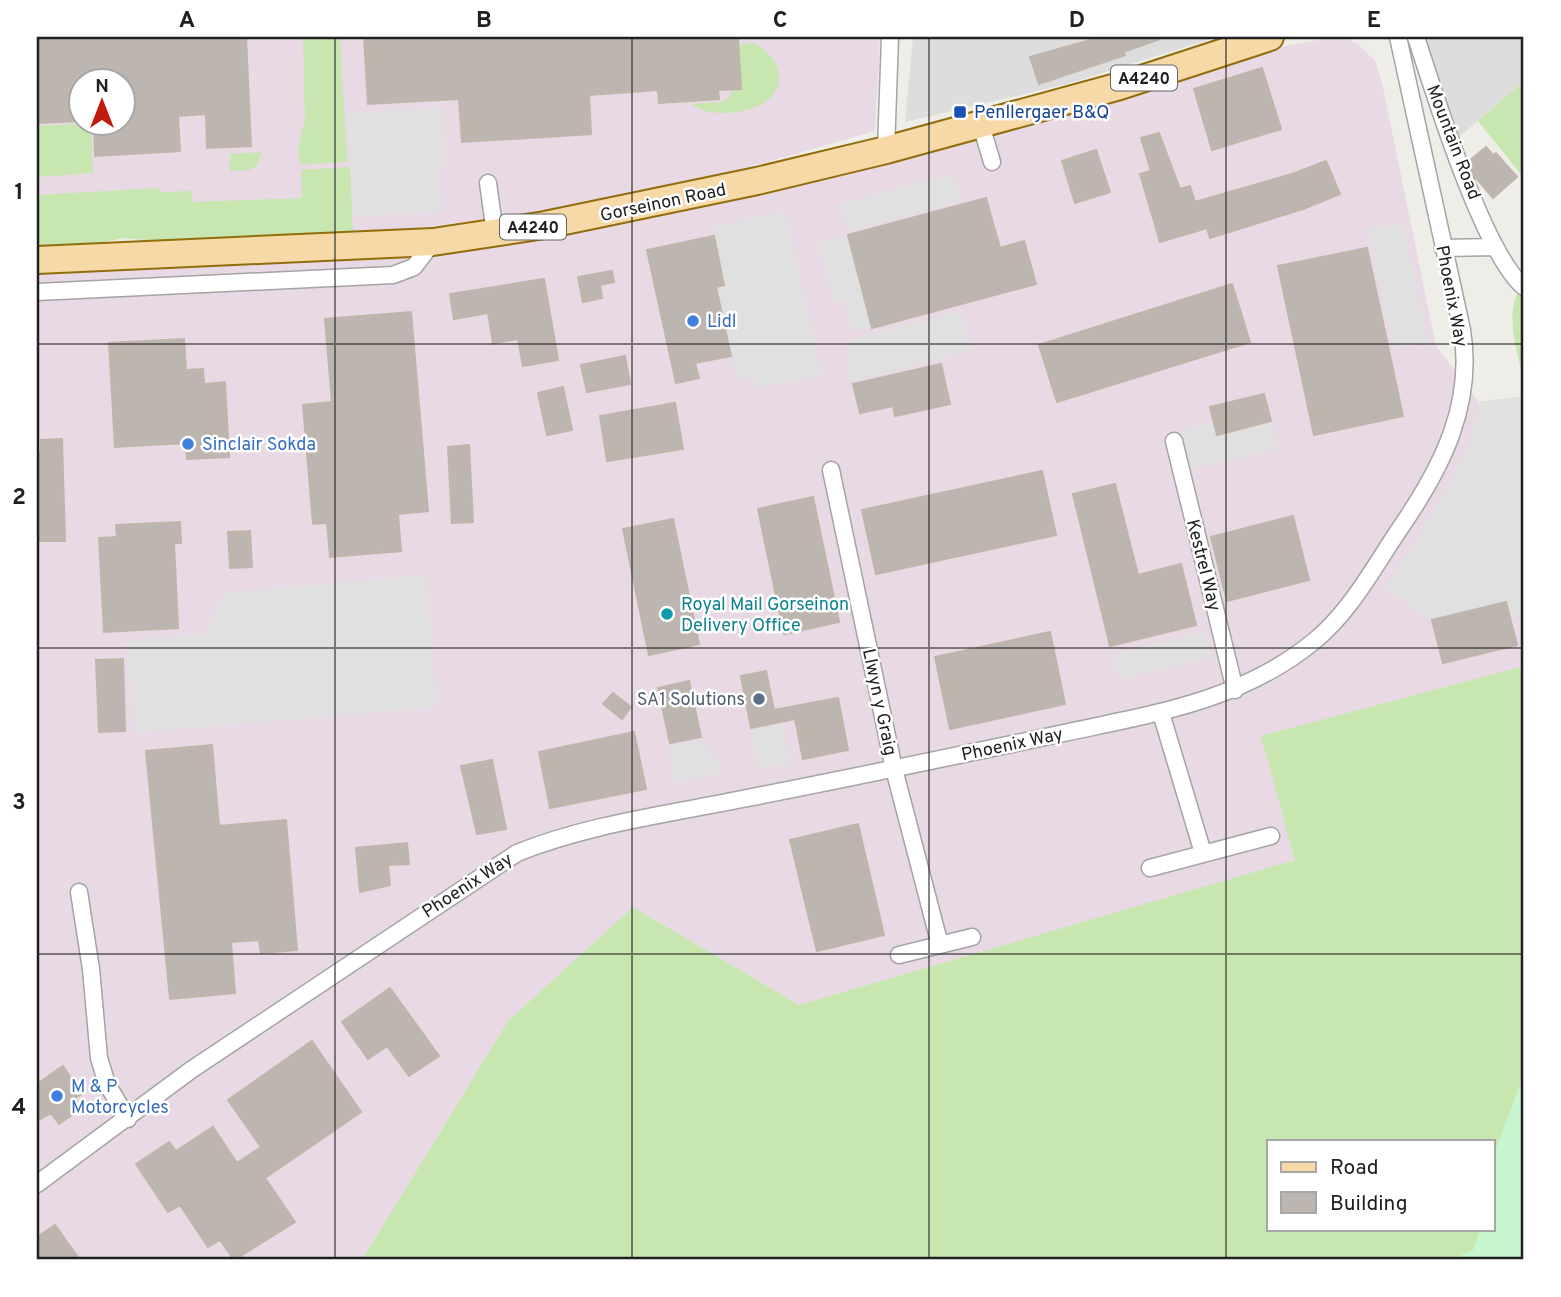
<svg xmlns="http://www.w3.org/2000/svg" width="1561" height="1297" viewBox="0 0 1561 1297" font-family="Overpass,sans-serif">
<rect width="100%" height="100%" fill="#efede7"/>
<path fill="#dedddd" d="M913,37h304l-150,47 -162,38z
M1423,37h101v44l-65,56z"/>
<path fill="#e8d9e4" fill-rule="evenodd" d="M37,37h843l-5,94 -132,38 -220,46 -170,21 -165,8 -64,-6 -59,11 -28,1zM80,80h42v42h-42z
M1329,38h14l14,5 18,18 7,22 54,263 43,56 45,-6v270l-262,70 34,124 -497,145 -166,-98 -125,114 -146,239h-325v-990l369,-15 862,-206z"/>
<path fill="#c7e6b0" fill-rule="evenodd" d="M303,37h37l7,125 -47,3 -2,-17 7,-27z
M753,43c22,10 37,36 16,56 -16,15 -60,20 -77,5l30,-2 8,-5 2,-7 9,-1 -2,-45z
M1524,81v97l-46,-57z
M91,123l2,50 -56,4v-51z
M262,152l-5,13 -8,5 -19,1v-17z
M350,167l3,69 -165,8 -64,-6 -59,11 -28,1v-55l122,-7v4l32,-1 1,11 110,-4 -1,-28z
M1524,281v101c-7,-33 -22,-71 0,-101z
M1524,666v594h-1162l146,-239 125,-114 166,98 496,-145 -34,-124zM1269,1141h224v88h-224z"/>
<path fill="#c7f6ce" d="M1521,1082l3,1v177h-72l22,-11 6,-20h13v-73z"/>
<path fill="#e0e0e0" d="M442,107l3,56 -7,7 3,41 -87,6 -7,-104z
M954,173l7,28 -113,31 -8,-28z
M785,211l37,164 -65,14 -3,-12 -17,3 -21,-93 8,-3 -12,-57z
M1403,223l25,119 -35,7 -26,-119z
M848,235l24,91 -20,5 -8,-30 -10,2 -16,-60z
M961,311l10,39 -122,32 -3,-14 6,-29z
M1524,396v219l-14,2 -5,-15 -73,18 -48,-32 33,-49 37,-62 16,-36 9,-39z
M1271,421l6,27 -85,21 -10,-39 32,-8 3,12z
M426,575l11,132 -302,26 -8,-92 78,-7 19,-41z
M1205,632l6,25 -92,22 -6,-25z
M783,724l7,39 -32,6 -7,-39z
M701,740l17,22 2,11 -45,10 -7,-36z"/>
<path fill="#bdb6b0" stroke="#c0b5aa" stroke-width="2" d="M37,37h209l5,109 -44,2 -1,-34 -28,2 2,35 -85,5 -1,-34h28v-42h-42v41l-43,2z
M364,37h374l3,52 -23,1 1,9 -60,4 -1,-13 -69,5 2,39 -129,8 -3,-43 -91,5z
M1101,37l59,2 -37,13 2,3 -86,29 -9,-27z
M1262,68l19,61 -69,21 -18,-61z
M1159,133l21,56 10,-3 5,16 97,-28 34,-13 14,33 -37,15 -93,29 -3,-10 -47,14 -20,-68 11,-3 -10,-33z
M1486,147l7,8 3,-2 21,24 -24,21 -17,-20 -7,-17z
M1096,150l14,42 -35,11 -13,-42z
M986,198l14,50 24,-7 12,43 -164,44 -24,-93z
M714,236l10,49 -8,2 15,69 -36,7 4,15 -23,5 -29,-133z
M1367,248l36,168 -89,19 -36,-169z
M612,271l2,11 -14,3 2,13 -19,4 -5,-25z
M544,279l14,81 -35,6 -5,-27 -25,4 -5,-30 -34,6 -4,-25z
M1232,284l18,58 -193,60 -18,-57z
M411,312l17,199 -30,3 3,37 -71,6 -3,-34 -14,1 -10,-119 29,-3 -7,-83z
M184,339l2,31 17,-1 1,15 21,-2 4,75 -42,2 -1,-16 -71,4 -6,-104z
M625,356l5,28 -43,8 -6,-27z
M941,364l9,40 -55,12 -2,-10 -33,7 -7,-29z
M563,387l9,43 -25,5 -9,-42z
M1264,394l7,27 -54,14 -7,-28z
M675,403l8,46 -76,12 -7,-45z
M62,439l3,102h-28v-89h4v-12z
M469,445l4,77 -21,1 -4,-76z
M1042,471l14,64 -180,39 -14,-64z
M1115,484l23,91 43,-11 15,61 -86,21 -37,-152z
M813,497l26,125 -55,12 -26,-125z
M1293,516l16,64 -82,21 -16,-64z
M673,519l26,125 -50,11 -26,-126z
M180,522l1,21h-7l4,85 -74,4 -5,-94 18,-1 -1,-12z
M250,531l2,36 -22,1 -2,-36z
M1506,602l11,43 -74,18 -11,-43z
M1050,632l15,72 -115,25 -15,-72z
M123,659l2,72 -26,1 -3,-72z
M766,671l8,39 64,-12 10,52 -45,9 -8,-40 -44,9 -10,-52z
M689,681l12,56 -31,6 -12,-55z
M613,693l18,14 -9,12 -19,-15z
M634,732l12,57 -96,19 -11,-56z
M212,745l7,81 67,-6 11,130 -36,3 -2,-13 -28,2 4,51 -65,6 -24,-248z
M492,760l14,69 -29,5 -16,-68z
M858,824l26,111 -67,16 -27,-111z
M407,843l2,21 -21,1 2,20 -30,7 -4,-44z
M390,988l49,68 -30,20 -22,-30 -19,13 -26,-37z
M312,1041l49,71 -96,66 30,44 -61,38 -14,-20 -12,7 -28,-42 -12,7 -32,-48 33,-22 7,9 37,-24 24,36 24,-16 -33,-47z
M63,1066l19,28 -7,4 6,11 -22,15 -8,-11 -14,8v-37z
M55,1225l25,35h-43v-23z"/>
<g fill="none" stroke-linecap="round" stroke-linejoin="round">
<defs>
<path id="street" d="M1416,37c18,55 67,216 108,250
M981,125l11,37
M886,150l4,-113
M488,183l7,50
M1443,248l51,-1
M37,292l356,-17 21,-8 19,-25
M1174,441l61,249
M831,470l63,299 46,176
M1161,713l42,140
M1150,868l121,-32
M79,892l12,77 8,89 8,26 21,35
M899,955l73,-18
M37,1184l154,-114 326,-217c69,-28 146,-38 220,-53 109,-21 218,-44 327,-67 88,-19 177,-32 249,-91 38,-30 63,-79 90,-118 40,-59 71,-121 59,-194l-64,-293"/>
<path id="primary" d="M37,260l396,-18 112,-17 212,-44 129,-31 234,-64 150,-49"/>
</defs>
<use href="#street" stroke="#a4a4a4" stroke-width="19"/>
<use href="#primary" stroke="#916e0b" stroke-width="30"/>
<use href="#street" stroke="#fff" stroke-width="16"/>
<use href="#primary" stroke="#f6d9a6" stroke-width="26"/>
</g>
<path fill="none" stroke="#202020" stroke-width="2" stroke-opacity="0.55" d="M335,37v1223M632,37v1223M929,37v1223M1226,37v1223M37,344h1487M37,648h1487M37,954h1487"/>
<rect fill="#1a4fb4" stroke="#fff" stroke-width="2.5" x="953" y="105" width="14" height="14" rx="3.5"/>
<g fill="#3f7fe0" stroke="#fff" stroke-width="2.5">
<circle cx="693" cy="321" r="7"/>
<circle cx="188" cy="444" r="7"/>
<circle cx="57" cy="1096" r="7"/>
</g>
<circle fill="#0f9aa8" stroke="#fff" stroke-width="2.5" cx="667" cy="614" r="7"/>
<circle fill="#5c6f8a" stroke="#fff" stroke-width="2.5" cx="759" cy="699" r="7"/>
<g text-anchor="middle" stroke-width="5" stroke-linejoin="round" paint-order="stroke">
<g fill="#fff" stroke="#636363" stroke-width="2">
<rect x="1111" y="65.5" width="66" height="25" rx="5"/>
<rect x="500" y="214.5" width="66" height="25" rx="5"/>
</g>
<g font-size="16" font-weight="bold" fill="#202020">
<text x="1144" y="84">A4240</text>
<text x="533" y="233">A4240</text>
</g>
<g font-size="18" fill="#164399" stroke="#fff" text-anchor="start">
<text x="974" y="118">Penllergaer B&amp;Q</text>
</g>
<g font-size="18" fill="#202020" stroke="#fff">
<text transform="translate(1454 142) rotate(69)" y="6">Mountain Road</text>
<text transform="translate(663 202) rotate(-12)" y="6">Gorseinon Road</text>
<text transform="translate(1452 296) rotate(79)" y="6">Phoenix Way</text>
<text transform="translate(1204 565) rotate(76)" y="6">Kestrel Way</text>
<text transform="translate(880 702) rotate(78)" y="6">Llwyn y Graig</text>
<text transform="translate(1012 744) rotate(-12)" y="6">Phoenix Way</text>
<text transform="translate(467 885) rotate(-33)" y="6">Phoenix Way</text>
</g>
<g font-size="18" fill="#366cbe" stroke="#fff" text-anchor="start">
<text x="707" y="327">Lidl</text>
<text x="202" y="450">Sinclair Sokda</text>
<text x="71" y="1092">M &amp; P<tspan x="71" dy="21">Motorcycles</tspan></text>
</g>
<g font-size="18" fill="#0d838f" stroke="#fff" text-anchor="start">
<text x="681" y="610">Royal Mail Gorseinon<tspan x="681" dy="21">Delivery Office</tspan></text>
</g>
<g font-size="18" fill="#4e5e75" stroke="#fff" text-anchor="end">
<text x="745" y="705">SA1 Solutions</text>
</g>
</g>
<rect width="1561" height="1297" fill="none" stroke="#ffffff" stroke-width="77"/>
<rect x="1267" y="1140" width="228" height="91" fill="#ffffff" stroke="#a6a6a6" stroke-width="2"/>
<rect x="1281" y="1162" width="35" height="10" fill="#f6d9a6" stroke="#a6a6a6" stroke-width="2"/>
<text x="1330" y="1174" font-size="21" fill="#202020">Road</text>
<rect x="1281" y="1192" width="35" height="21" fill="#bdb6b0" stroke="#a6a6a6" stroke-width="2"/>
<text x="1330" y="1210" font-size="21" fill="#202020">Building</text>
<g transform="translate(102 102)"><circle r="33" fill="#ffffff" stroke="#a6a6a6" stroke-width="2"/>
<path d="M0-5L12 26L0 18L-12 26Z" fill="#c11b0e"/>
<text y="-10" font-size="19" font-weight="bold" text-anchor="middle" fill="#202020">N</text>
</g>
<rect x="38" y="38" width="1484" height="1220" fill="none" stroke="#202020" stroke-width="2.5"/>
<g font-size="23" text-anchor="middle" font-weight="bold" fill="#202020">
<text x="187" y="27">A</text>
<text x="484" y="27">B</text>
<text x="780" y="27">C</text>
<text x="1077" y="27">D</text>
<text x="1374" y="27">E</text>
<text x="19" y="199">1</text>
<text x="19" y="504">2</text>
<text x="19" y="809">3</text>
<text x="19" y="1114">4</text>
</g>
</svg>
